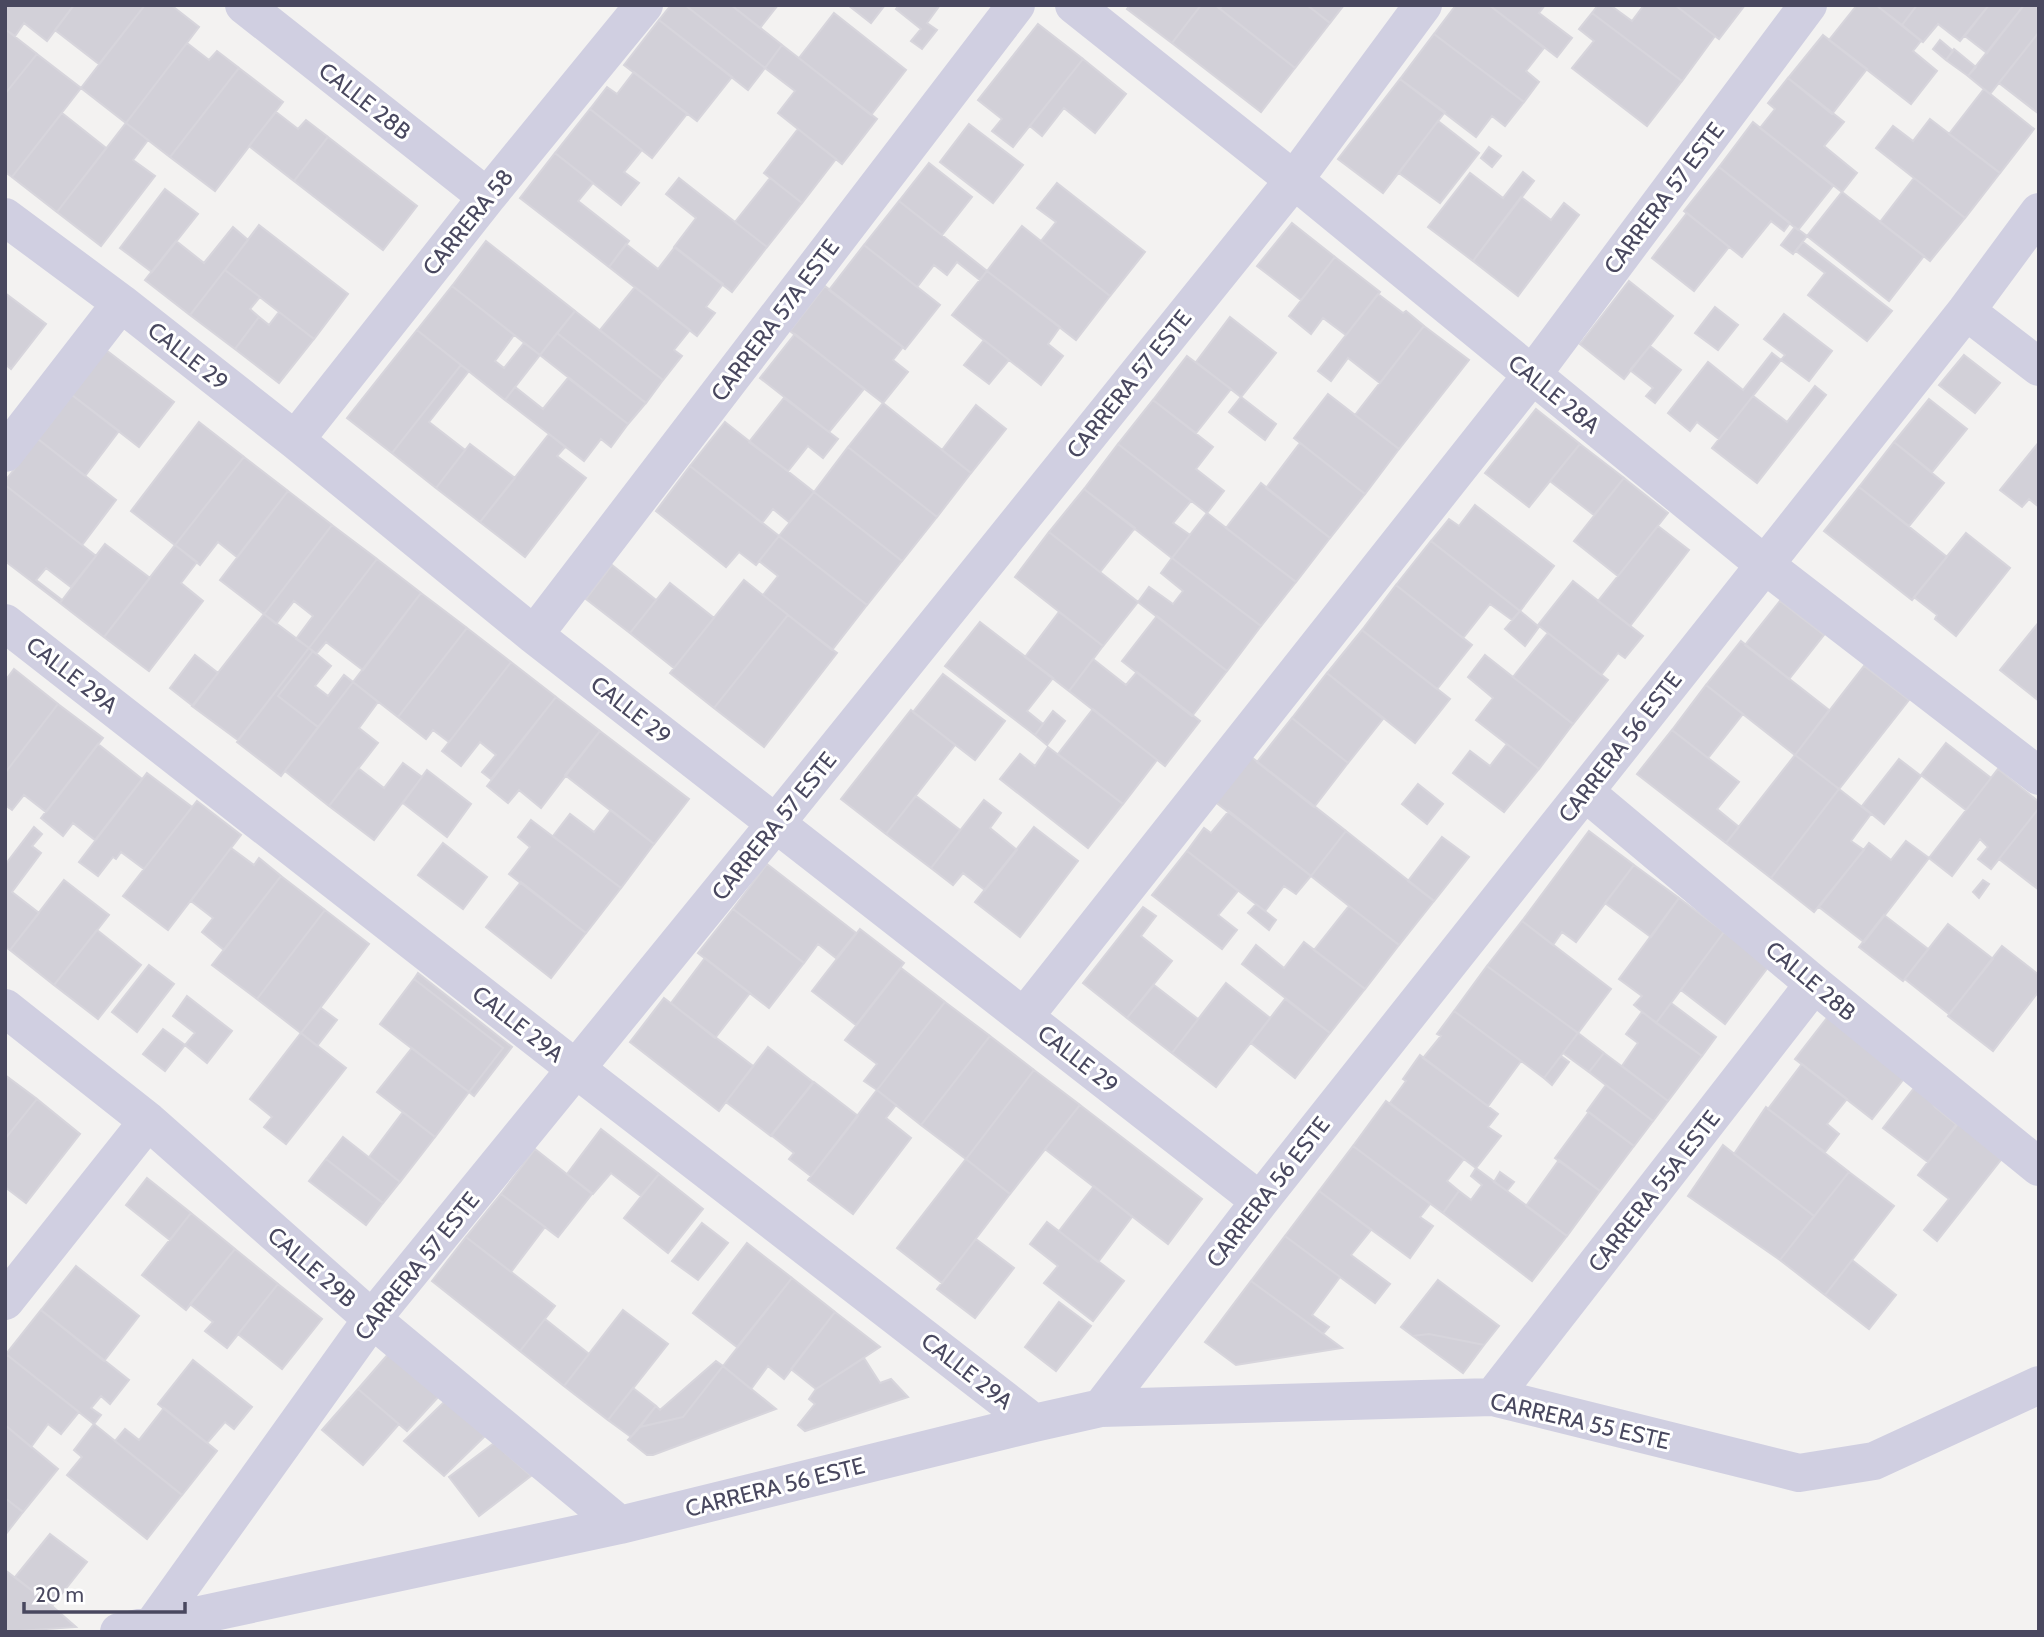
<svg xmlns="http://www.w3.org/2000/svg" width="2044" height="1637" viewBox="0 0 2044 1637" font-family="Cabin,sans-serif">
<rect width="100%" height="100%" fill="#f3f2f1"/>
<path fill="#d2d0d8" stroke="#d7d5dc" stroke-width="2" d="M5,5h69l-27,36 -23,-18 -9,13 -10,-7z
M74,5h71l-46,59 -44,-34z
M171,5l28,22 -73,96 -45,-35 64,-83z
M671,5h14l80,63 -17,22 -89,-70z
M685,5h46l51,40 -17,23z
M731,5h47l-18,23z
M848,5h37l-14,18z
M899,5h41l-13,18 10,7 -15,19 -11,-8 10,-12 -25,-20z
M1130,5h71l-29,38 -45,-34z
M1201,5h14l80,63 -34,44 -89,-69z
M1222,5h85l23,18 -35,45 -75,-59z
M1307,5h37l-14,18z
M1456,5h33l55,43 -18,23 13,11 -15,20 -90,-68z
M1489,5h56l-6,8 33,25 -15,19z
M1598,5h12l22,16 12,-16h31l40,31 -33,45 -90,-68z
M1675,5h70l-26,34z
M1857,5h19l45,36 -8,10 24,20 -26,33 -82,-64z
M1876,5h41l-15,20z
M1917,5h72l-29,36 -22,-17 -15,18 -21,-17z
M1989,5h35l-37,48 -22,-17z
M2024,5h15v27l-49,62 -22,-18z
M834,13l72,57 -35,45 -72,-57z
M1592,13l90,68 -35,45 -75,-58 22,-27 -15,-12z
M659,20l73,57 -35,44 -73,-56z
M1038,24l45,35 -70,88 -21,-16 10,-12 -24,-19z
M5,29l32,25 -32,40z
M2039,32v82l-40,-31z
M1434,34l90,68 -19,24 -13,-10 -16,21 -76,-58z
M1823,35l44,34 -35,45 -44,-36z
M1940,40l13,11 -7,9 -13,-11z
M187,43l22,17 8,-9 22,17 -69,89 -44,-34z
M782,45l95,74 -35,45 -64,-51 17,-22 -30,-23z
M1954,49l22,18 -8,9 -22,-16z
M37,54l44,34 -69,89 -7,-5v-78z
M1083,59l43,35 -31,39 -31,-25 -22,28 -12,-10z
M239,68l44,34 -68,89 -45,-34z
M634,72l53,42 -35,44 -62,-49 17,-22 10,7z
M1788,78l56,44 -20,24 33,27 -15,19 -82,-64 15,-19 -7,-6z
M1400,79l45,33 -62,81 -45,-34z
M1984,89l50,40 -34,44 -51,-39z
M590,109l52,41 -18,22 15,11 -18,22 -66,-52z
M276,112l22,17 8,-9 22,17 -34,44 -45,-35z
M62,113l44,35 -49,64 -45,-35z
M1930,119l70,54 -35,45 -89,-70 17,-22 20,15z
M1438,121l41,32 -39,50 -41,-30z
M1753,122l80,64 -35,44 -79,-63z
M126,123l22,17 -15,20 22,16 -54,70 -44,-34z
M969,124l54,41 -30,38 -53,-41z
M798,129l38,30 -34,44 -38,-30z
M328,137l89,69 -34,44 -89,-69z
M1489,147l12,9 -9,11 -11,-9z
M555,153l38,30 -15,18 51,40 -20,26 -89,-69z
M929,163l43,34 -30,38 -43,-34z
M1719,167l71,56 -6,8 -13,-10 -29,36 -58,-46z
M1523,172l11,9 -61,80 -45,-34 42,-54 33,25z
M679,178l88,69 -35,45 -58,-45 22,-29 -30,-24z
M770,178l32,25 -35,44 -32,-25z
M1914,178l51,40 -35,43 -50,-39z
M1057,183l88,69 -35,44 -69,-55 15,-19 -19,-14z
M165,189l33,25 -46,58 -32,-24z
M1842,192l82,64 -35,45 -82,-65z
M1521,197l30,23 13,-17 15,12 -61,81 -45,-35z
M899,201l88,70 -7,9 -23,-18 -10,13 -13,-10 -17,22 -53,-42z
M1687,213l42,34 -35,44 -42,-33z
M1292,223l43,34 -34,43 -44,-34z
M259,225l89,69 -34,45 -89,-69z
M1022,226l88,70 -34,44 -89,-69z
M233,227l15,13 -58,75 -45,-35 31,-39 28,22z
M1795,227l12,9 -14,18 -12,-9z
M486,241l89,70 -35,44 -88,-69z
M1803,242l89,69 -25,30 -59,-46 17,-22 -29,-22z
M626,244l32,25 17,-22 48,37 -17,23 9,6 -18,23 -88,-69z
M864,245l76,60 -35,44 -76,-59z
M1335,257l45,35 -34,43 -23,-17 -12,16 -22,-18z
M225,270l35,27 -10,12 9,8 -24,32 -45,-34z
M987,271l73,56 -12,17 15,12 -22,29 -89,-70z
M1629,281l44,35 -49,63 -44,-35z
M452,286l62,49 -19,26 9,7 20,-25 16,12 -35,45 -88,-70z
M825,286l78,61 -10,13 15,12 -25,31 -93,-72z
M635,287l55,43 -16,20 8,6 -19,24 -63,-50z
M5,293l41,31 -35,45 -6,-5z
M1378,294l25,19 3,-2 18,15 -44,57 -32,-25 -17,23 -13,-10z
M1715,307l23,18 -20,25 -23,-17z
M575,311l88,69 -17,23 -89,-70z
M279,312l35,27 -35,44 -44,-34 24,-32 10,8z
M1784,314l48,37 -23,30 -28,-21 4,-5 -21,-16z
M1230,317l46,36 -35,44 -45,-35z
M1424,326l45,34 -70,89 -44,-34z
M417,330l44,35 -69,88 -45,-35z
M557,333l89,70 -18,21 -88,-69z
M795,334l69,55 -35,43 -69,-54z
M984,340l25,20 -20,24 -25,-19z
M1650,346l31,24 -26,33 -9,-7 7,-8 -23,-18z
M106,350l68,52 -35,45 -67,-52z
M1772,353l9,7 -62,79 -22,-17 -7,9 -22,-18 40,-51 35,28z
M1964,355l36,28 -25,30 -36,-28z
M1187,356l44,33 -35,44 -43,-33z
M461,365l8,6 -40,51 36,28 -29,38 -44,-35z
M568,378l60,46 -17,23 -10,-8 -17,22 -79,-61 10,-13 28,22z
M1815,386l11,9 -69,88 -45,-35 41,-52 34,26z
M1328,394l71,55 -34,45 -71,-56z
M72,395l47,36 -34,45 -47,-37z
M1241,397l35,27 -11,16 -36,-28z
M784,398l54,41 -15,19 -15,-12 -20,25 -39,-29z
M1929,399l38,30 -35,43 -38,-30z
M1153,400l60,47 -17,22 28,22 -17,22 -89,-69z
M883,403l88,70 -34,44 -89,-70z
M976,405l30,24 -35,44 -29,-23z
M1536,409l44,35 -51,63 -44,-34z
M199,422l45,35 -69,88 -44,-34z
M725,422l89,70 -25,30 -16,-13 -11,14 -72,-57z
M549,434l16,13 -8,9 29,22 -61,79 -45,-35z
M38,439l78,61 -34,45 -77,-60v-4z
M1894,442l50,41 -35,43 -50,-39z
M2039,442v65l-10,-8 -7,8 -22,-17z
M1300,443l65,51 -35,44 -64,-50z
M470,444l45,34 -35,44 -44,-34z
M1118,444l73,57 -18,22 17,12 -18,23 -88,-69z
M1580,444l44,34 -30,37 -44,-34z
M848,447l89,70 -35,44 -88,-69z
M244,457l44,34 -51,66 -19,-15 -18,23 -25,-20z
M690,466l89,70 -23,29 -17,-13 -13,15 -70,-56z
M1624,478l44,35 -50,63 -44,-35z
M1261,483l69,55 -34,44 -70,-54z
M5,485l91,71 -25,31 -25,-19 -10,12 26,20 -2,3 -55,-42z
M1859,487l88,70 -35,43 -88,-69z
M1084,489l51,39 -35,44 -51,-40z
M288,491l44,34 -68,89 -44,-34z
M814,492l88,69 -35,44 -88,-69z
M1475,505l79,61 -34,45 -89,-70 18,-22 10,7z
M1207,513l89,69 -35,44 -89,-68z
M332,525l45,34 -68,89 -13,-9 17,-23 -19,-15 -18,23 -12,-10z
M1658,526l31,24 -59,76 -32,-25z
M1049,532l89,70 -35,44 -88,-69z
M1966,533l44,35 -54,68 -21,-17 2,-4 -23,-18z
M779,536l88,69 -35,45 -69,-55 15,-19 -19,-15z
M1431,541l89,70 -8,9 -22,-16 -27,34 -67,-53z
M105,544l45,34 -46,59 -44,-34z
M175,545l22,17 -16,21 22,18 -54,70 -45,-34z
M1172,558l89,68 -34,45 -89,-69 11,-15 24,17 10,-13 -22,-18z
M377,559l44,34 -58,77 -37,-28 -10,12 -7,-6z
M612,565l44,35 -26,33 -44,-34z
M744,580l44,35 -74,93 -44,-35z
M1573,581l70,55 -18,22 -7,-5 -17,22 -63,-50z
M670,583l44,35 -40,50 -44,-35z
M1396,585l76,60 -35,44 -75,-59z
M421,593l46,35 -69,89 -45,-35z
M1780,601l44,34 -35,44 -44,-34z
M1520,611l19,16 -14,19 -20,-17z
M1059,612l44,34 -34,45 -44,-34z
M264,614l45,34 -71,92 -46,-34z
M788,615l49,38 -73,94 -50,-39z
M1157,616l70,55 -35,45 -70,-55z
M980,622l73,56 -26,33 16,13 -8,11 -90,-69z
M2039,622v79l-39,-31z
M467,628l44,34 -62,80 -16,-12 -7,9 -28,-22z
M1362,630l88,69 -35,44 -88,-70z
M1548,633l60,47 -35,44 -60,-47z
M1741,641l88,69 -34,45 -89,-70z
M309,648l4,3 -35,45 40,31 -37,49 -44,-34z
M313,651l18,15 -16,20 13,10 16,-21 9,7 -35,45 -40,-31z
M195,655l23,18 -25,33 -23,-18z
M1485,655l88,69 -34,45 -63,-49 17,-22 -25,-21z
M1093,659l33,26 11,-13 63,49 -35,45 -96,-75z
M511,662l45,35 -65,82 -9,-7 14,-17 -16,-13 -19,24 -19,-15z
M1864,666l45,34 -70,89 -44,-34z
M14,669l44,35 -53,69v-92z
M1327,673l56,46 -35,44 -56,-45z
M943,674l62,47 -30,39 -62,-48z
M353,682l25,20 -19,26 19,15 -49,63 -44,-35z
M1706,685l37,29 -35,44 -36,-28z
M556,697l44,34 -59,77 -22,-18 -11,13 -21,-17z
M58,704l45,34 -57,74 -22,-17 -12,15 -7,-5v-32z
M1093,709l64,51 -34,44 -65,-50z
M911,710l44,35 -69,89 -45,-35z
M1053,711l12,10 -18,24 -12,-10z
M1292,718l56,45 -34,44 -57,-45z
M1672,730l67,52 -22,27 22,18 -13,16 -89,-69z
M600,731l89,68 -35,45 -89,-69z
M1946,743l45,35 -25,32 -45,-35z
M98,744l44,35 -47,61 -22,-17 -10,13 -22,-18z
M1507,744l32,25 -35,43 -51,-39 17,-22 20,15z
M1048,747l75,57 -35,44 -88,-69 20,-25 15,12z
M1795,755l44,34 -68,89 -45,-35z
M1250,756l96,75 -35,45 -97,-75z
M1899,759l22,17 -37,48 -22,-18z
M403,763l19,14 -48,63 -45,-34 29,-38 26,20z
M1998,769l41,33v6l-48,61 -13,-10 10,-12 -8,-8 -28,37 -23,-18z
M427,770l44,34 -24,33 -44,-34z
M147,773l45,34 -48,62 -23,-17 -5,7 -3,-2 -15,19 -19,-14z
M1418,784l25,20 -16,20 -25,-20z
M1839,789l32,25 -20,27 13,9 -50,62 -43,-34z
M916,796l44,34 -29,38 -45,-34z
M984,800l17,13 -11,15 27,22 -32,40 -22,-17 -10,12 -22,-17z
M197,801l44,34 -73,95 -45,-34z
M2039,808v82l-40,-31z
M611,810l43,34 -33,44 -68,-52 17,-22 24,18z
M1229,811l82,65 -15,18 -12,-8 -19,25 -78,-60 17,-23 7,5z
M531,820l90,68 -35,45 -77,-59 21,-27 -12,-10z
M34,827l8,7 -10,12 9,7 -29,39 27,21 -29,37 -5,-3v-82z
M1034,827l44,34 -58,76 -45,-35z
M1346,831l88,70 -35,44 -88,-69z
M1589,831l45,34 -58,77 -14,-10 -9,13 -31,-24z
M1442,837l27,20 -35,44 -26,-20z
M1906,841l23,17 -65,84 -45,-35 50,-64 22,17z
M443,843l44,34 -24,32 -45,-34z
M231,848l23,17 5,-7 22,18 -57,74 -22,-18 11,-14 -22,-17z
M1187,851l51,40 -20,24 19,15 -15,19 -70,-54z
M767,864l89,69 -20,25 -18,-14 -14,19 -71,-54z
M1634,865l45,33 -28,39 -46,-34z
M281,876l44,34 -68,89 -45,-34z
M64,880l45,35 -55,70 -44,-35z
M1983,880l6,4 -10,14 -6,-6z
M521,882l65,51 -35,45 -65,-51z
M1679,898l45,34 -68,91 -22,-18 8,-9 -23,-17z
M1256,904l20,16 -7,10 -21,-17z
M1349,906l50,39 -34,44 -51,-39z
M1143,907l13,9 -15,20 31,25 -45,57 -44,-35z
M733,909l71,54 -35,45 -71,-55z
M325,910l44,34 -68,89 -44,-34z
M1884,915l44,34 -25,32 -44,-34z
M1522,921l89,68 -33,44 -91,-67z
M1948,924l45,35 -44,55 -44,-35z
M860,929l44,34 -48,62 -44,-34z
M97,930l44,35 -43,54 -44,-34z
M1724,932l45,34 -44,58 -44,-34z
M1304,942l61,47 -35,44 -88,-69 14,-19 28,23z
M2002,946l37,29v16l-46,60 -45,-35z
M705,958l45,35 -35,45 -44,-35z
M149,965l25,19 -37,48 -25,-20z
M1487,966l91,67 -34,45 -90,-67z
M901,968l44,34 -68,88 -13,-9 13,-17 -32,-24z
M418,973l94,74 -38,49 -5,-4 34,-44 -89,-69z
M414,979l89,69 -34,44 -89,-68z
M1226,983l44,35 -54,69 -44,-34z
M1154,985l44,34 -26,34 -45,-35z
M187,996l45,35 -25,32 -22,-18 10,-12 -22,-17z
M664,998l89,68 -34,45 -89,-69z
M1285,999l45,34 -35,45 -44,-35z
M945,1002l45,34 -69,89 -44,-35z
M1671,1003l45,34 -14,19 -46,-33z
M321,1008l16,12 -20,26 -16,-13z
M1454,1011l67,50 -33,45 -65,-48 18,-22 -4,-2z
M1642,1012l60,44 -34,45 -46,-35 16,-23 -12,-9z
M1830,1014l77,61 -35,44 -77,-60z
M163,1029l22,16 -20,26 -22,-17z
M301,1033l45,35 -60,76 -22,-17 8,-10 -22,-18z
M1578,1033l26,20 -15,19 -26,-19z
M990,1036l44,34 -68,89 -45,-34z
M768,1047l45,35 -42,54 -45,-34z
M412,1048l57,44 -34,45 -58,-45z
M1604,1053l64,48 -15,20 -64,-49z
M1420,1055l78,59 -10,13 13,9 -25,32 -86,-65 16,-22 -3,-2z
M1561,1056l8,6 -17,23 -8,-7z
M1802,1064l45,35 -20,25 12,10 -14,18 -57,-43z
M1034,1070l46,35 -70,89 -44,-35z
M5,1075l32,24 -32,40z
M814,1082l44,34 -47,60 -22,-17 5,-6 -23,-18z
M1918,1083l17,24 22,18 -29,37 -45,-34z
M1606,1085l47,36 -19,25 -47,-35z
M877,1090l19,15 -10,13 25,20 -58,76 -45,-34z
M37,1099l43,35 -54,69 -21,-16v-48z
M1386,1101l78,58 -17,22 12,10 -16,22 -90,-67z
M1080,1105l122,94 -34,45 -123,-95z
M1766,1107l83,65 -35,44 -80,-62z
M403,1112l32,25 -35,45 -31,-25z
M1589,1112l45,34 -34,45 -45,-33z
M1959,1121l45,35 -67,85 -13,-11 25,-31 -31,-24z
M601,1129l58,45 -18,22 -30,-23 -18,21 -26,-20z
M343,1137l57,45 -17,21 -57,-44z
M1723,1145l91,71 -34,44 -92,-64z
M1353,1146l77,58 -10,13 13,9 -23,32 -91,-67z
M535,1149l57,45 -34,43 -57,-43z
M326,1159l57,44 -17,22 -57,-44z
M966,1159l44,35 -68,89 -45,-35z
M1559,1160l41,31 -33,45 -41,-30z
M1476,1168l91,68 -35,45 -89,-68 16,-22 12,9 11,-15 -11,-9z
M1500,1172l14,10 -7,9 -13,-9z
M1849,1172l45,34 -69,89 -45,-35z
M659,1174l44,35 -35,44 -44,-35z
M147,1178l44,35 -21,27 -44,-35z
M1094,1186l38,31 -34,45 -39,-31z
M1319,1191l52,39 -20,25 39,29 -15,19 -90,-67z
M501,1194l44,33 -34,45 -45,-35z
M191,1213l44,36 -49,61 -44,-35z
M1047,1222l77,59 -31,40 -49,-38 14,-17 -28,-22z
M702,1223l26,20 -30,37 -26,-19z
M1285,1236l55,41 -28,38 17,12 -6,7 -72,-53z
M466,1237l89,69 -35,45 -88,-70z
M976,1239l38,29 -39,50 -38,-29z
M747,1243l45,35 -55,69 -44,-34z
M235,1249l43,35 -51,64 -22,-17 8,-9 -23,-18z
M1852,1260l44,35 -27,34 -44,-34z
M76,1266l63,50 -35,45 -63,-51z
M792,1278l43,34 -51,67 -16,-13 -17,23 -28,-23z
M1438,1280l61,46 -15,19 -55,-11 -16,2 -12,-9z
M1251,1281l56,41 35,26 -106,17 -31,-23z
M278,1284l44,35 -40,50 -44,-35z
M1059,1302l32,24 -35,45 -31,-24z
M41,1310l88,70 -19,24 -9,-8 -10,12 10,7 -7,9 -88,-70z
M623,1310l45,34 -60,76 -44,-34z
M835,1312l45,35 -64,42 -25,-20z
M545,1319l44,35 -25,32 -44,-35z
M1429,1334l55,11 -21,28 -50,-37z
M390,1352l50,43 -33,36 -49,-42z
M6,1354l73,58 -18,22 -13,-10 -17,23 -26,-22z
M864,1358l16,25 11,-4 17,18 -103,34 -7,-6 17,-21 -6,-5 7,-10z
M193,1360l59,47 -18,22 -9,-7 -18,21 -49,-39z
M716,1361l7,5 -40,51 -43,10 16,-21 4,4z
M723,1366l53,43 -123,46h-6l-19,-15 12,-13 43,-10z
M633,1388l23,18 -25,31 -23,-17z
M358,1389l41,35 -36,41 -41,-35z
M445,1401l40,35 -41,40 -40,-35z
M164,1408l53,43 -35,44 -67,-54 10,-12 14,11z
M94,1424l88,71 -35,44 -80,-64 15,-18 -8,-7z
M5,1425l53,44 -35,43 -18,-14z
M494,1443l37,33 -52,40 -30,-39z
M5,1498l18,14 -18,23z
M50,1534l37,28 -35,44 -37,-29z
M5,1570l47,36 24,21 -71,5z"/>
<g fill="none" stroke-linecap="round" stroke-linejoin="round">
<path stroke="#d0cfe1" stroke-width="38" d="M244,5l243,192
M1074,5l220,175 471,385 274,211
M5,217l116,86 174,137 239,195 726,566
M1966,311l73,56
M295,440l192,-243 157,-192
M5,453l116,-150
M5,623l571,446 458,354
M534,635l482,-630
M1585,792l229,192 225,183
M5,1008l143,113 224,198 248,206
M1024,1017l508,-642 276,-370
M5,1301l143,-180
M1493,1397l321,-413
M1101,1408l159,-207 706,-890 73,-99
M153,1625l467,-100 414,-102 67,-15 392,-11 306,76 75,-12 165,-76
M119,1632l34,-7 219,-306 404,-496 518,-643 129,-175"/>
</g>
<g text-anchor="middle" stroke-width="6" stroke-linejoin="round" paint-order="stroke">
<g font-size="23" fill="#49485f" stroke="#fff">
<text transform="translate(365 101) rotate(38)" y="8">CALLE 28B</text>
<text transform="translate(1664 198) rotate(-53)" y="8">CARRERA 57 ESTE</text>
<text transform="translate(468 222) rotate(-51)" y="8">CARRERA 58</text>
<text transform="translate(775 320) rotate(-53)" y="8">CARRERA 57A ESTE</text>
<text transform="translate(188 356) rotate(38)" y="8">CALLE 29</text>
<text transform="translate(1129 384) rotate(-51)" y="8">CARRERA 57 ESTE</text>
<text transform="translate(1554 394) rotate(39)" y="8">CALLE 28A</text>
<text transform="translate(72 675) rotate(38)" y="8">CALLE 29A</text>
<text transform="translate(631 710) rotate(38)" y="8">CALLE 29</text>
<text transform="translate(1620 747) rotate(-52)" y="8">CARRERA 56 ESTE</text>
<text transform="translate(774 826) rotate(-51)" y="8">CARRERA 57 ESTE</text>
<text transform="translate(1811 981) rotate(40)" y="8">CALLE 28B</text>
<text transform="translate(518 1024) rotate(38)" y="8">CALLE 29A</text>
<text transform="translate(1078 1059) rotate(38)" y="8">CALLE 29</text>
<text transform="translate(1654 1191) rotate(-52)" y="8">CARRERA 55A ESTE</text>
<text transform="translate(1268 1192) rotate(-52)" y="8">CARRERA 56 ESTE</text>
<text transform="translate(417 1266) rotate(-51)" y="8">CARRERA 57 ESTE</text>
<text transform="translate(312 1267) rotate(41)" y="8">CALLE 29B</text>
<text transform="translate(967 1371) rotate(38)" y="8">CALLE 29A</text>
<text transform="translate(1580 1421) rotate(13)" y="8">CARRERA 55 ESTE</text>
<text transform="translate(775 1487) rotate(-14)" y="8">CARRERA 56 ESTE</text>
</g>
</g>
<rect width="2044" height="1637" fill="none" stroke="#49485f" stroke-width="14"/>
<path d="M24 1602v10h161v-10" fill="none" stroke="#49485f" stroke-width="3.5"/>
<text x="35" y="1602" font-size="21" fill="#49485f" stroke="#ffffff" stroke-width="5" paint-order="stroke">20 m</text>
</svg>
